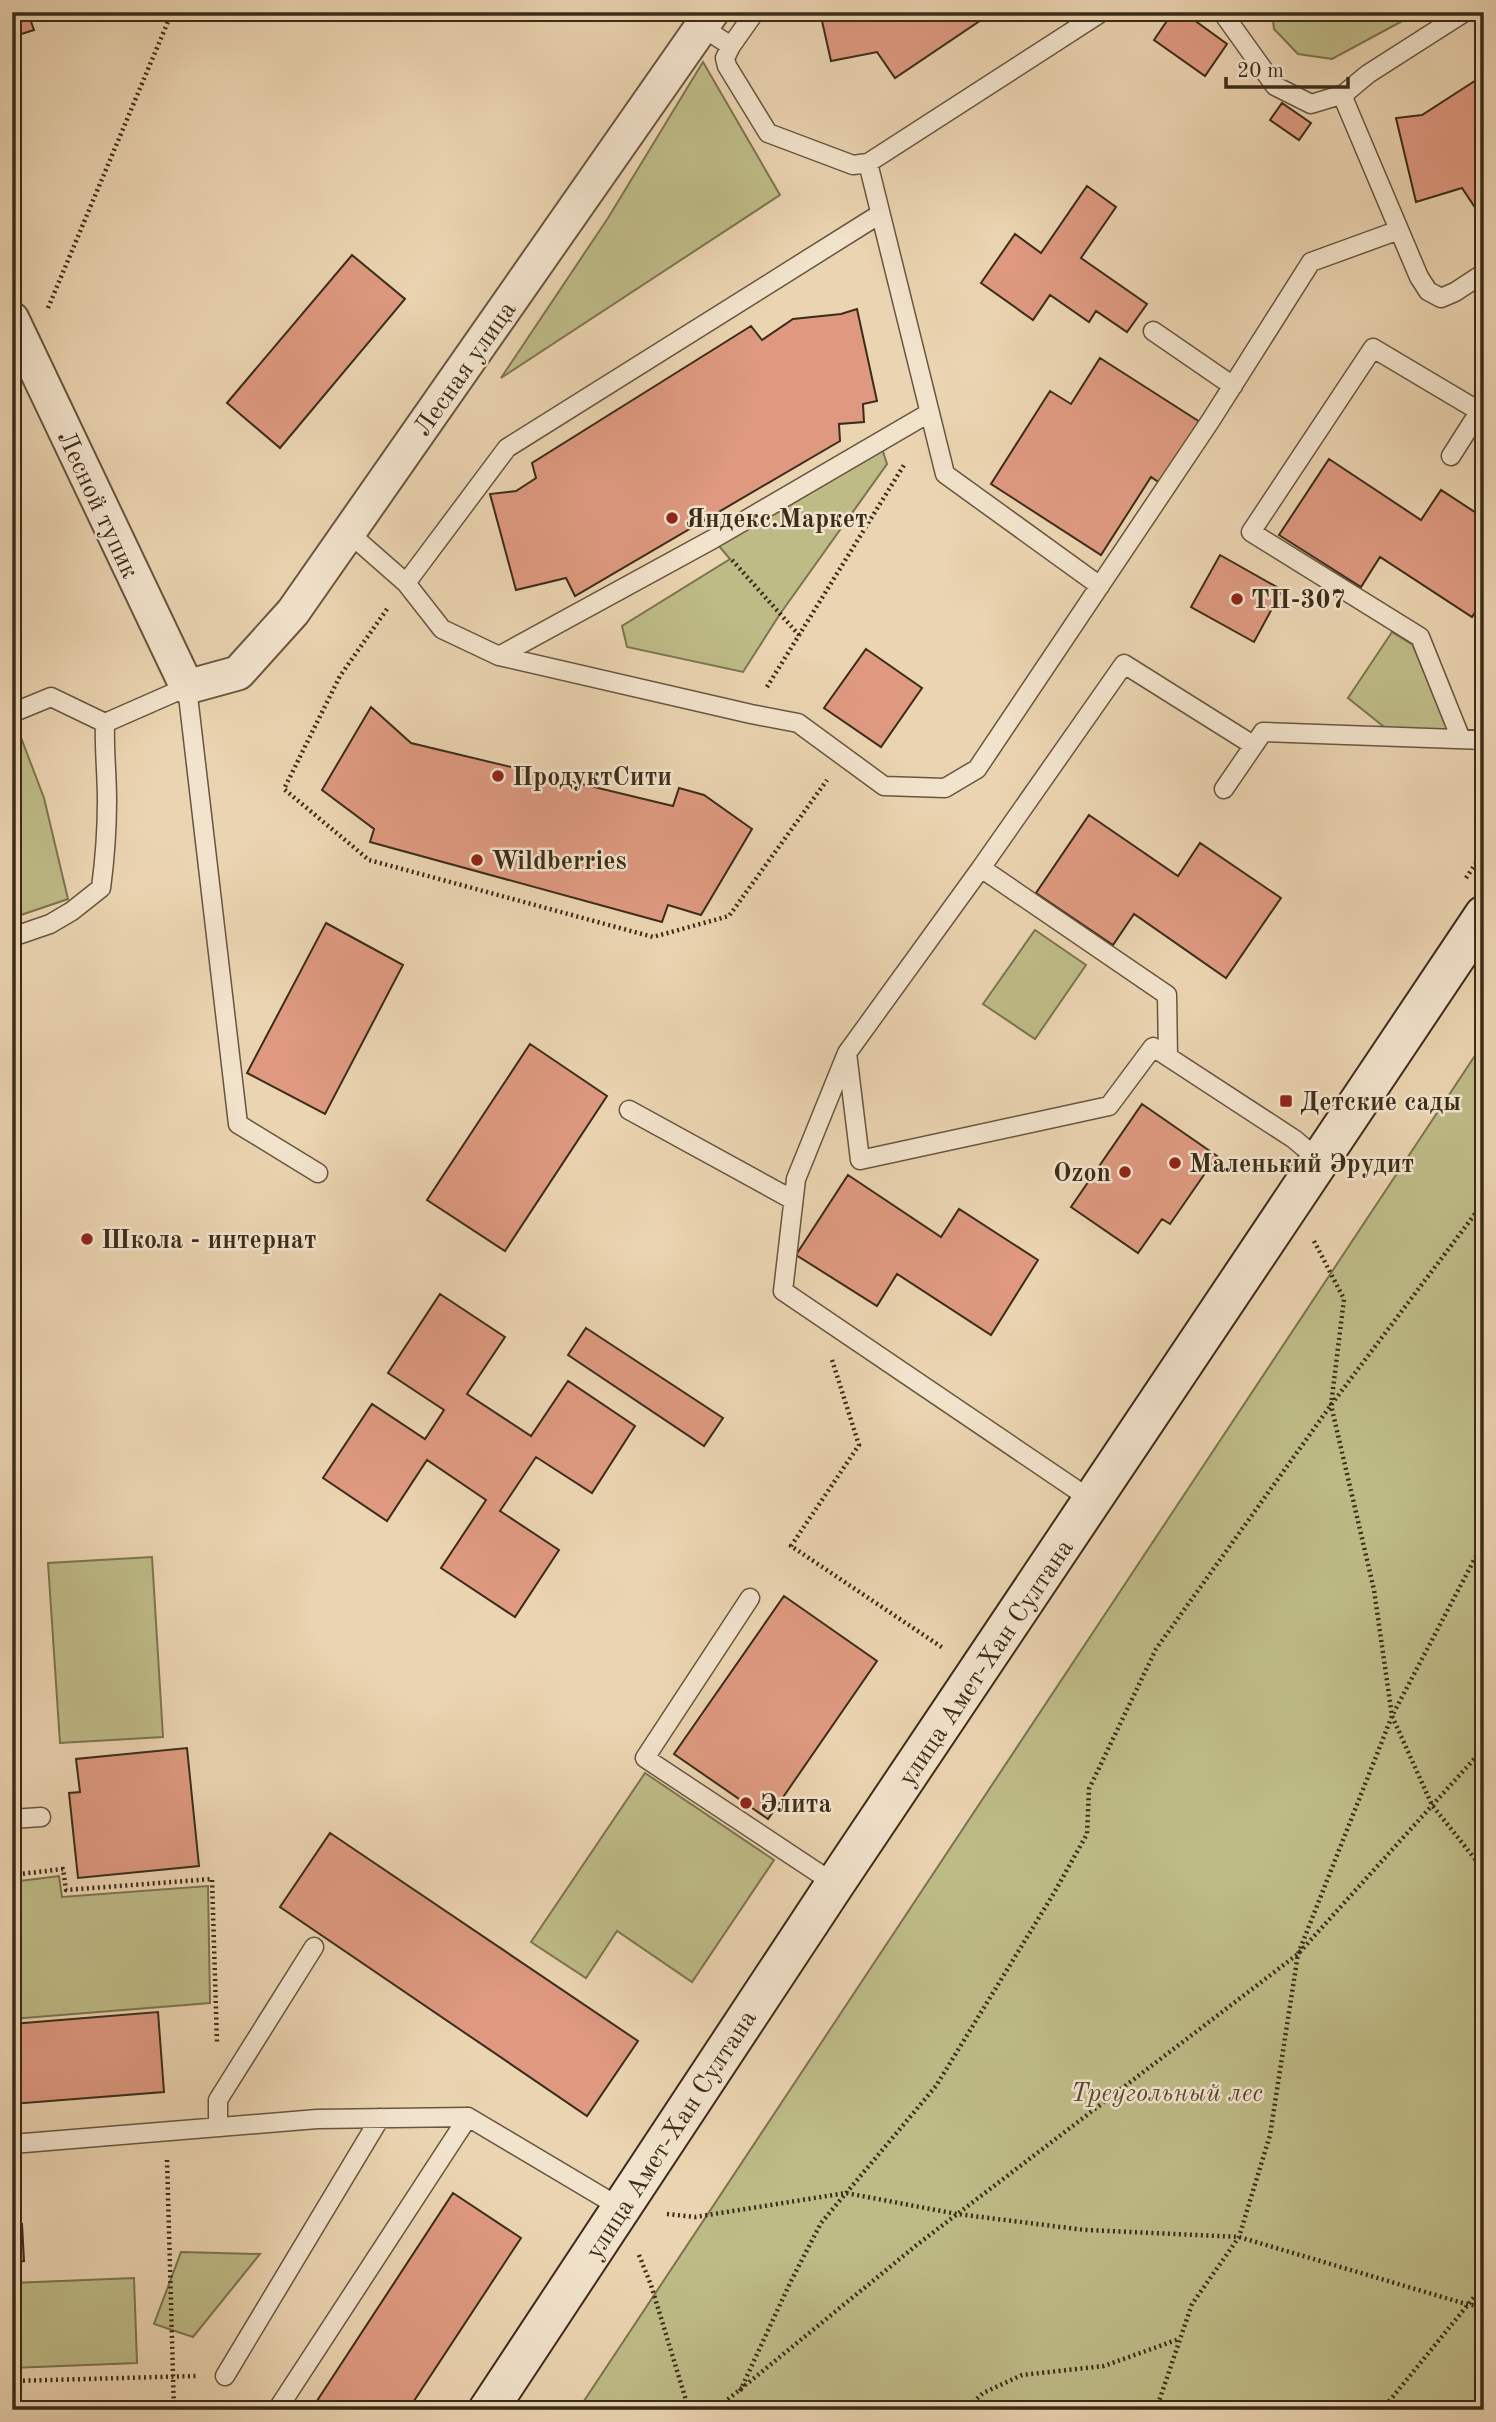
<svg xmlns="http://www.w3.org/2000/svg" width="1496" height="2422" viewBox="0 0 1496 2422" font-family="'Old Standard TT',serif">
<rect width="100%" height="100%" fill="#ebd4b1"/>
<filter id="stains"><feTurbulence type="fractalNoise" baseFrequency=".00286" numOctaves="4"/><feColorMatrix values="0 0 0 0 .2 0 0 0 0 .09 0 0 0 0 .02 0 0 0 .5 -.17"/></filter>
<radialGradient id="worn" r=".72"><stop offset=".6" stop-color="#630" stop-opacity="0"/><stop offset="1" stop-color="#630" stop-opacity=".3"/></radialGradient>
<path fill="#bebb87" stroke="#7c7450" stroke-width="2" d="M1272,12h147l-87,47 -34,-5 -24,-25z
M703,62l77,133 -279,183 107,-160z
M880,442l7,22 -107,150 -37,58 -116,-25 -5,-21 108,-67 -17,-20z
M1392,632l21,13 36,87 -61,-2 -40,-32z
M12,714l32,84 24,101 -56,19z
M1035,930l51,35 -51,74 -52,-35z
M1484,1042v1368h-906z
M152,1557l11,180 -103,6 -12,-180z
M645,1773l129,87 -82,122 -75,-51 -31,47 -55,-36z
M59,1876l3,21 146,-11 2,117 -198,16v-137z
M181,2252l79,2 -67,83 -39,-13z
M134,2278l3,85 -125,5v-85z"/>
<path fill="#de9980" stroke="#3b2c19" stroke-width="2" d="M12,12h19l-3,1 6,17 -22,7z
M820,12h173l-98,66 -18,-26 -46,9z
M1173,12h10l44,32 -22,32 -51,-36z
M1484,75v138l-4,2 -18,-27 -46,14 -20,-84 26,-3z
M1282,103l29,20 -12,17 -29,-20z
M1087,186l29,21 -35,51 66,46 -20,28 -31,-21 -7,11 -39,-27 -17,25 -52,-37 34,-49 26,19z
M352,255l53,44 -125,149 -53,-45z
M857,309l20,92 -14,3 1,18 -25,2 1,17 -265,155 -9,-18 -50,12 -26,-96 26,-3 20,-13 -4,-15 219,-137 11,14 31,-21 48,-5z
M1100,358l100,64 -40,61 -9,-6 -50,78 -110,-71 59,-93 21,13z
M1329,459l92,61 20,-30 43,28v80l-12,19 -92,-60 -19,30 -82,-52z
M1220,555l62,35 -28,52 -63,-35z
M866,649l56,39 -41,59 -57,-39z
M12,652l7,16 -7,3z
M371,707l40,36 262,63 6,-18 25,7 48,34 -51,86 -33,-10 -6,17 -292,-80 4,-13 -52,-39z
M1089,815l89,61 22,-33 81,55 -55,80 -92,-64 -21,31 -77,-52z
M326,923l77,42 -78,149 -78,-41z
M530,1044l77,52 -102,155 -78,-51z
M1142,1104l75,52 -47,68 -8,-5 -24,34 -67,-46z
M848,1175l93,62 18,-28 79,51 -47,75 -94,-61 -20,32 -81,-51z
M440,1294l65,43 -38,57 64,42 37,-55 67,45 -43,67 -56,-36 -36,54 59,39 -44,67 -74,-49 45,-68 -59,-40 -40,61 -64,-43 49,-74 53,35 19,-29 -56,-37z
M586,1328l137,90 -19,28 -136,-91z
M784,1596l93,65 -109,158 -94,-65z
M187,1748l12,118 -121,12 -9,-85 11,-1 -4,-33z
M330,1833l308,208 -51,75 -307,-209z
M158,2012l6,80 -152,12v-80z
M453,2193l68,45 -113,172h-97z
M22,2224l2,37 -12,1v-37z"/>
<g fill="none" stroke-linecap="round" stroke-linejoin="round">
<defs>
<path id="lane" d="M1222,12l53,74 36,18 33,-10
M1465,12l-97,62 -24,20 1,8 74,175 9,14 13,7 14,-6 29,-19
M702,27l29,19 24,-34
M731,46l-6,12 2,8 41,67 85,32 15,-2 234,-151
M868,163l77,311 155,112
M1153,331l80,55
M1451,456l28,-44
M349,533l57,50 36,46 57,27 252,58 47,9 86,63 61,2 32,-19 234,-349 100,-158 88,-32
M406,583l101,-135 373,-234
M499,656l214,-117 216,-126
M12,713l39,-16 54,26 82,-36 51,437 80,49
M1461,739l-41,-102 -169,-105 122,-184 111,66
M1224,789l39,-57 221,8
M12,937l38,-13 22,-13 29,-23c4,-30 6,-59 6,-88 0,-26 -3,-51 -2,-77
M847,1053l134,-185
M1168,1056l-1,-61 -186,-127 143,-204 129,81
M629,1110l164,90
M1093,1501l-310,-210 13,-112 51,-126 13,107 249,-54 44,-59 141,92 25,21
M750,1598l-105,160 190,126
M12,1819l29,-2
M218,2126v-26l96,-153
M12,2144l305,-25 151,-2 153,91
M225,2376l155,-258
M277,2410l191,-293"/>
<path id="street" d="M12,319l175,368 51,-14 55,-61 419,-600"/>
<path id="secondary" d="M488,2410l347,-526 649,-969"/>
</defs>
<use href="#lane" stroke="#67563f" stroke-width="21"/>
<use href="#street" stroke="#67563f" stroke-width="37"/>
<use href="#secondary" stroke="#3b2c19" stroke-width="42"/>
<path stroke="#3b2c19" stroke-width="4.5" stroke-dasharray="2 3.5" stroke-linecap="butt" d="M48,308l124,-296
M732,560l67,75
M387,609l-47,67 -56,113 85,71 284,77 76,-21 98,-136
M767,687l137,-222
M1466,878l18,-27
M1314,1241l30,58 -13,106 43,185 18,126 40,89 47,59 5,2
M832,1360l27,85 -68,101 152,102
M12,1875l51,-6 3,21 146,-11 5,164
M167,2160l7,250
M667,2214l28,3 151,-24 111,21 128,16 154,7 227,67 18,3
M639,2255l12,30 38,125
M12,2381l184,-5
M740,2391l50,-108 31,-60 115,-137 118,-193 33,-59 2,-45 67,-140 175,-244 153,-203
M715,2410l203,-166 380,-290 186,-206
M965,2410l18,-17 39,-18 82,-9 75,-27
M1156,2410l36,-106 47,-67 31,-102 28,-181 94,-238 92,-175
M1382,2410l102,-125"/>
<use href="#lane" stroke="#f2e3cc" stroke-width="18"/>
<use href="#street" stroke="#f2e3cc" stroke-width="33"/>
<use href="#secondary" stroke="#f2e3cc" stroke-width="38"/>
</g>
<g fill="#8f2418" stroke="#f2e3cc" stroke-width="2.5">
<circle cx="672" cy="518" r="7"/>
<circle cx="1237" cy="599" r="7"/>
<circle cx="498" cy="776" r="7"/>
<circle cx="477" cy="860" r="7"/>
<rect x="1279" y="1094" width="14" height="14" rx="3.5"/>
<circle cx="1175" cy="1163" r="7"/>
<circle cx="1125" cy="1172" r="7"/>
<circle cx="87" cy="1239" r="7"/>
<circle cx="746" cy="1803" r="7"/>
</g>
<g text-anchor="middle" stroke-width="5" stroke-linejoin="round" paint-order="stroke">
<g font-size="26" fill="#3b2c19" stroke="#f2e3cc">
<text transform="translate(464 368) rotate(-55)" y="9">Лесная улица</text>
<text transform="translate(99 504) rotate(65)" y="9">Лесной тупик</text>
<text transform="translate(985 1662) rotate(-56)" y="9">улица Амет-Хан Султана</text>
<text transform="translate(670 2134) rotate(-57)" y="9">улица Амет-Хан Султана</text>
</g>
<g font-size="26" font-weight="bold" fill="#3b2c19" stroke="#f2e3cc" text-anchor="start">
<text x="686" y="527">Яндекс.Маркет</text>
<text x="1251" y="608">ТП-307</text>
<text x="512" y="785">ПродуктСити</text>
<text x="491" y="869">Wildberries</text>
<text x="1300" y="1110">Детские сады</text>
<text x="1189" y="1172">Маленький Эрудит</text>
<text x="1111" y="1181" text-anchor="end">Ozon</text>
<text x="101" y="1248">Школа - интернат</text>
<text x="760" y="1812">Элита</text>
</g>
<g font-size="26" font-style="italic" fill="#55492f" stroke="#f2e3cc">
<text x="1167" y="2101">Треугольный лес</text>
</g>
</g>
<rect width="1496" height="2422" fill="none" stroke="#ebd4b1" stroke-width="42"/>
<rect x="14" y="14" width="1468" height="2394" fill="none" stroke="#3b2c19" stroke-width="3.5"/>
<rect x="21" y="21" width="1454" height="2380" fill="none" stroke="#3b2c19" stroke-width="2"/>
<path d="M1226 77v10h122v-10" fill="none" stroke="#3b2c19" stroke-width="3.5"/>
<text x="1237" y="77" font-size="21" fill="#3b2c19" stroke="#f2e3cc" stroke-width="5" paint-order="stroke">20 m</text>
<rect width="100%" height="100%" filter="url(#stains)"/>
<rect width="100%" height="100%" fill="url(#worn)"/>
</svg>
